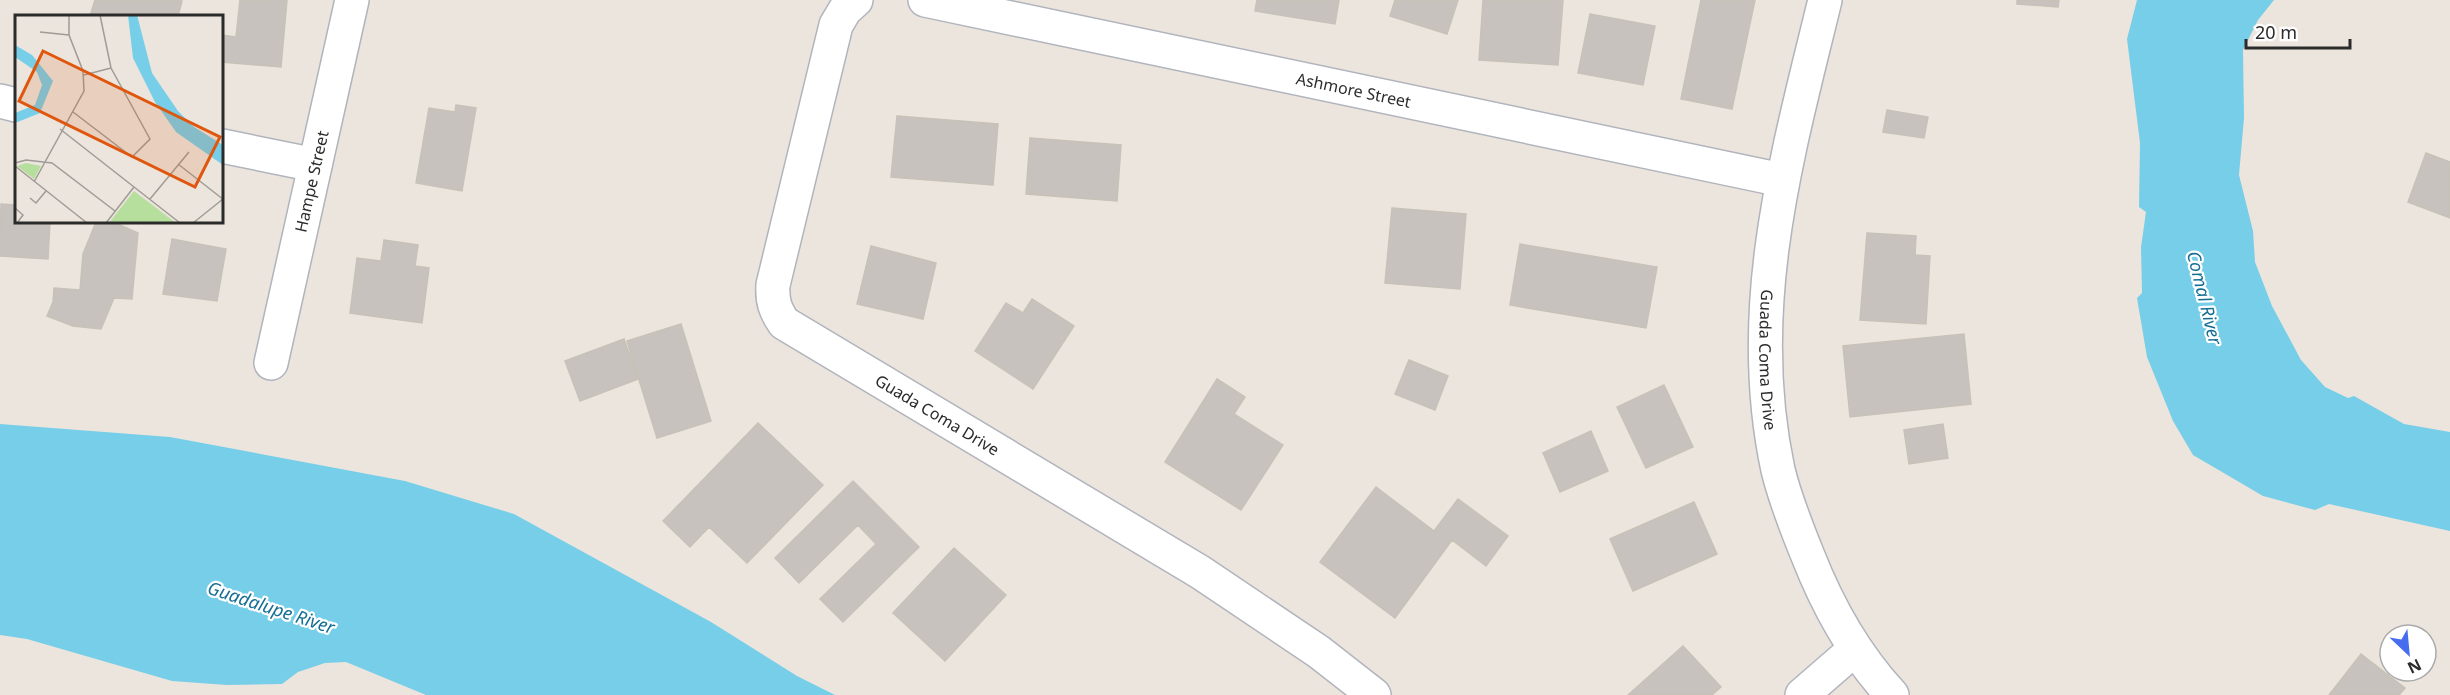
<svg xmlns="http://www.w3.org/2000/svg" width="2450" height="695" viewBox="0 0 2450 695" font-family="'Noto Sans',sans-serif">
<rect width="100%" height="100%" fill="#ece5dd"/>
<path fill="#77cee8" d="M2137,0h137l-16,20 -15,30 1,68 -5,57 14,56 2,31 17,44 29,54 24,27 23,11 6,-2 50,28 46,8v99l-121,-27 -14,6 -52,-14 -70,-41 -20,-34 -26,-64 -10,-59 5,-5 -1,-46 5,-35 -7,-5 1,-64 -13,-104z
M0,424l170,13 235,44 109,33 197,108 86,54 38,19h-409l-80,-33 -21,1 -27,9 -16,12 -55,1 -55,-4 -145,-42 -27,-4z"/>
<path fill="#c7c2bd" stroke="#c7c1b7" stroke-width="1.5" d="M95,0h82l5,1 -4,15h-88z
M240,0h47l-6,67 -59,-5v-27l14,2z
M1257,0h82l-4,24 -80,-13z
M1395,0h63l-11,34 -57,-18z
M1483,0h80l-5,65 -79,-5z
M1701,0h54l-23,109 -51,-10z
M2017,0h42l-1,7 -41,-3z
M1590,14l65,12 -12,59 -65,-12z
M456,105l20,3 -14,83 -46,-8 13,-75 26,4z
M1887,110l41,7 -4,21 -41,-6z
M897,116l101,8 -5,61 -102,-8z
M1030,138l91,7 -4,56 -91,-7z
M2426,153l24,9v56l-42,-16z
M1,204l15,1v17h34l-2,37 -48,-3z
M1392,208l74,6 -6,75 -75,-6z
M96,222h17l25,11 -6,66 -18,-1 -13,31 -28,-3 -26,-10 6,-14 1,-14 26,2 3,-36z
M1867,233l49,3 -1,19 15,1 -4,68 -66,-4z
M172,239l54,10 -9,52 -54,-7z
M384,240l34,5 -3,21 14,2 -7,55 -72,-10 7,-55 24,3z
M1520,244l137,23 -11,61 -136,-23z
M871,246l65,17 -13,56 -66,-15z
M1032,299l42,27 -41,63 -58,-38 31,-48 17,10z
M681,324l30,97 -54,17 -30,-97z
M1964,334l7,70 -121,13 -7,-71z
M624,339l14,40 -58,22 -15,-40z
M1409,360l39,16 -13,34 -40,-16z
M1217,379l28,18 -11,17 49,31 -42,65 -76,-48z
M1664,385l29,62 -47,21 -29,-61z
M758,423l65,62 -76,78 -38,-36 -19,20 -27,-26z
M1943,424l5,34 -39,6 -5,-34z
M1591,431l17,40 -48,21 -17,-39z
M853,481l66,66 -76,75 -23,-23 56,-55 -18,-19 -59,58 -24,-25z
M1376,487l58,44 24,-32 50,37 -22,30 -34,-26 -57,78 -75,-56z
M1694,502l23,52 -84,37 -23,-52z
M954,548l52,47 -61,66 -52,-48z
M1683,646l38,41 -9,8h-84z
M2361,654l44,34 -6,7h-70z"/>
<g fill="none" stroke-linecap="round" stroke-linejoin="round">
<defs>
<g id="minor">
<path id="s1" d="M856,0l-11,10 -9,15 -63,260c-1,16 2,25 11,38l416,249 119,80 55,43"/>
<path id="s2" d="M925,0l857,180"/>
<path id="s3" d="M1825,0c-38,156 -82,308 -47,470 7,29 19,59 30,86 20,51 47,99 84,139"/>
<path d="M0,101l16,4"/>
<path d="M222,146l93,19"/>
<path id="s4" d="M271,363l81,-363"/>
<path d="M1802,695l53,-46"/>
</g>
</defs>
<use href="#minor" stroke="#b1b4bd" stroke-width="36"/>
<use href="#minor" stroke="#fff" stroke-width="33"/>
</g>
<g text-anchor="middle" stroke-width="4.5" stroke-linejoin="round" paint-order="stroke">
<g font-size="16" fill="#2b2b2b" stroke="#fff">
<text dy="6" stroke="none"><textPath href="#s2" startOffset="438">Ashmore Street</textPath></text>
<text dy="6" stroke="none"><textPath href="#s4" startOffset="186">Hampe Street</textPath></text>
<text dy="6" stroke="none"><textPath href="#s3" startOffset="366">Guada Coma Drive</textPath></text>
<text dy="6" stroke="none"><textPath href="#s1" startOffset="519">Guada Coma Drive</textPath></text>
</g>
<g font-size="18" font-style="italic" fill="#156e94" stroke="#fff">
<text transform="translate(2204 298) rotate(76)" y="6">Comal River</text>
<text transform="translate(271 608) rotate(18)" y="6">Guadalupe River</text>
</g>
</g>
<g transform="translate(15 15)">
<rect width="208" height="208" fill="#ece5dd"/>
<path d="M11,148l15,3 -7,13 -17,-13zM119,176l42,32h-67z" fill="#b6df9d"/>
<path d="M113,0h9l15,58 26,38 16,16 29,18v20l-47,-33 -21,-30 -22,-44zM0,30l17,10 21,26 -13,32 -25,10v-10l20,-8 7,-20 -5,-13 -22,-15z" fill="#77cee8"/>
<path fill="none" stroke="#9f9b96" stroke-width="1.5" d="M25,17l29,3M69,60l27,-7M58,97l59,45 18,-18 -39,-71 -11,-53M45,114l120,94M0,148l11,-3 26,3 63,48M163,149l46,36M0,151l72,57M19,167l50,-91 -1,-20 -14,-36v-20M15,183l6,5 10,-12M135,184l39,-47M0,193l8,7 -6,8M91,208l28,-36M178,208l30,-24"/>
<path fill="#df570e" fill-opacity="0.15" stroke="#df570e" stroke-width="3" d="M28,36l177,86 -25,50 -176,-86z"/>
<rect width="208" height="208" fill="none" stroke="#2b2b2b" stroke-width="3"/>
</g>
<g transform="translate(2408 653) rotate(154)"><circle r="28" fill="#ffffff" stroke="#aaaaaa" stroke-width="1.5"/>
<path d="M0-4.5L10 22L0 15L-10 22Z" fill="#476def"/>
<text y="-9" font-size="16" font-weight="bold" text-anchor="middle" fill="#2b2b2b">N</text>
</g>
<path d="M2246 39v9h104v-9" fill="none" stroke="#2b2b2b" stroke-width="3"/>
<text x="2255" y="39" font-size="18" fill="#2b2b2b" stroke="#ffffff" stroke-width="4.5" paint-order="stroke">20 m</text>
</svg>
